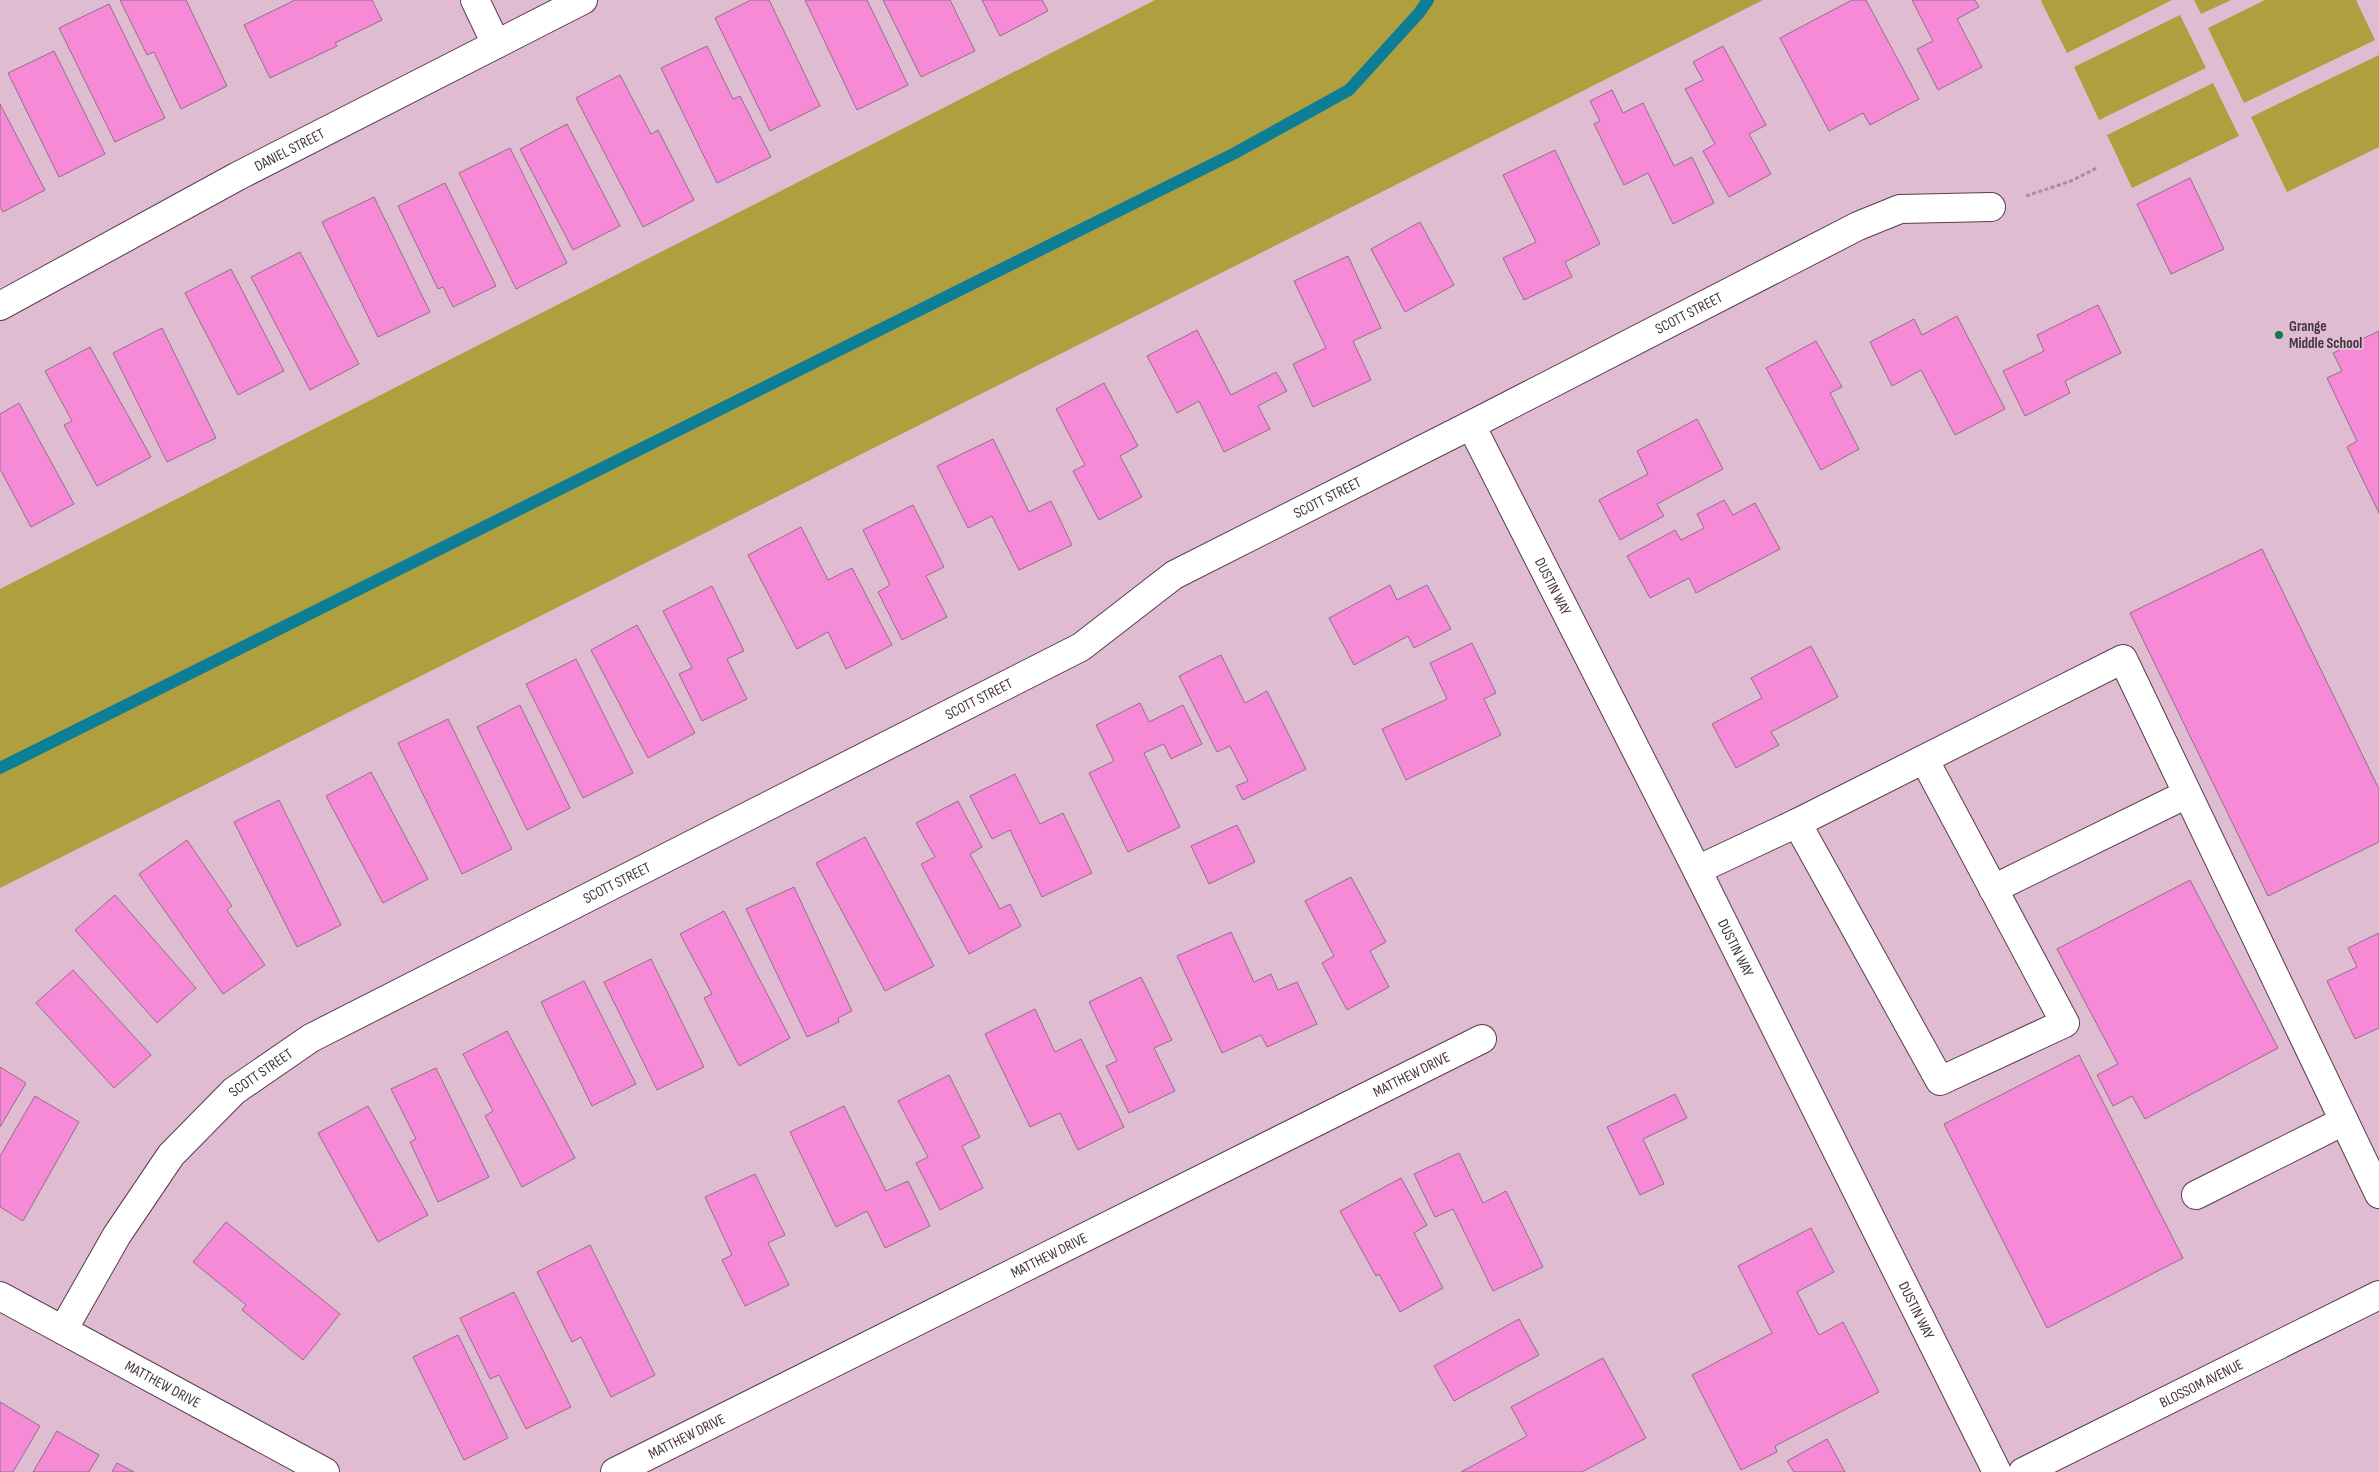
<svg xmlns="http://www.w3.org/2000/svg" width="2379" height="1472" viewBox="0 0 2379 1472" font-family="'Sofia Sans Condensed',sans-serif">
<rect width="100%" height="100%" fill="#e0bcd3"/>
<path fill="#b09f3e" d="M1155,0h608l-1763,888v-299z
M2172,0l-105,53 -26,-52 1,-1z
M2194,0h37l-30,14z
M2265,0h91l19,40 -131,63 -36,-75z
M2180,15l26,53 -107,52 -25,-53z
M2379,55v92l-92,45 -36,-75z
M2213,83l26,53 -107,52 -25,-53z"/>
<g fill="none" stroke-linecap="round" stroke-linejoin="round">
<path stroke="#0e7d96" stroke-width="12" d="M0,768l1235,-615 114,-63 70,-77 9,-13"/>
</g>
<path fill="#f68ad7" stroke="#907086" d="M120,0h66l41,86 -46,23 -27,-57 -7,3z
M295,0h77l10,20 -47,23 2,3 -67,32 -26,-53z
M751,0h18l51,106 -50,25 -55,-113z
M805,0h62l41,85 -51,25z
M883,0h67l25,51 -54,26z
M982,0h60l6,11 -48,25z
M1852,0h14l53,99 -49,26 -7,-12 -34,18 -49,-93z
M1912,0h63l4,7 -22,12 25,48 -44,23 -21,-41 16,-8z
M109,4l56,114 -50,24 -56,-114z
M707,46l26,53 7,-3 31,61 -54,26 -56,-115z
M1723,46l43,79 -17,9 22,40 -42,23 -26,-46 12,-7 -30,-55 18,-9 -10,-18z
M54,51l51,103 -46,23 -51,-104z
M620,75l31,59 7,-4 36,70 -51,27 -67,-129z
M1612,90l11,23 20,-10 31,63 18,-9 22,46 -41,21 -25,-51 -24,12 -30,-61 6,-3 -10,-20z
M0,104l45,86 -42,22 -3,-5z
M567,124l53,102 -47,24 -53,-101z
M510,148l57,115 -51,26 -57,-116z
M1555,150l45,94 -35,18 7,15 -48,23 -21,-42 33,-16 -33,-67z
M2190,178l34,71 -53,25 -34,-70z
M445,183l51,103 -43,21 -10,-20 -5,2 -40,-83z
M374,197l56,115 -52,25 -56,-115z
M1420,222l34,63 -49,27 -34,-63z
M300,252l59,112 -49,26 -59,-113z
M1348,256l33,72 -28,13 18,39 -58,27 -20,-43 33,-16 -32,-67z
M231,269l53,102 -46,24 -53,-102z
M2098,305l23,48 -56,28 5,12 -45,23 -22,-45 41,-20 -7,-16z
M1957,316l48,93 -50,26 -34,-65 -29,16 -22,-44 44,-23 8,16z
M162,328l54,110 -49,24 -54,-109z
M1197,330l34,65 45,-23 11,19 -29,15 12,23 -46,23 -25,-51 -22,12 -30,-57z
M2379,331v182l-32,-66 10,-6 -30,-63 15,-7 -9,-18z
M1816,341l26,46 -12,6 29,56 -38,21 -55,-102z
M90,347l61,110 -54,29 -33,-61 8,-4 -27,-50z
M1104,383l34,63 -18,10 22,41 -43,23 -26,-49 12,-6 -29,-56z
M19,403l55,101 -43,23 -31,-58v-55z
M1697,419l26,50 -66,35 7,12 -44,24 -21,-40 49,-26 -11,-23z
M993,439l36,73 22,-11 21,44 -53,25 -27,-54 -24,12 -31,-62z
M1724,500l9,15 22,-12 25,46 -84,44 -7,-15 -39,20 -23,-42 48,-26 6,10 23,-12 -7,-14z
M913,505l31,62 -18,9 21,41 -45,23 -24,-48 12,-7 -27,-55z
M801,527l27,53 24,-12 40,77 -46,24 -18,-37 -31,17 -49,-94z
M2262,549l117,240v53l-111,54 -138,-283z
M1390,585l7,15 30,-15 24,44 -37,19 -6,-12 -54,29 -25,-47z
M712,586l32,65 -17,8 20,40 -45,22 -23,-47 13,-6 -29,-57z
M637,625l58,108 -47,25 -57,-108z
M1472,643l24,50 -12,6 17,36 -95,45 -24,-51 65,-30 -17,-36z
M1811,646l27,51 -67,35 8,13 -43,23 -24,-44 50,-26 -11,-20z
M1221,655l24,48 22,-12 39,78 -63,31 -7,-14 12,-5 -18,-35 -13,6 -38,-76z
M576,659l57,114 -50,25 -57,-114z
M1140,703l9,19 34,-17 19,39 -31,15 -7,-15 -20,9 36,74 -52,25 -39,-79 25,-12 -18,-36z
M520,705l50,103 -43,22 -50,-103z
M448,719l64,130 -50,25 -64,-131z
M371,772l57,107 -45,24 -57,-107z
M1015,774l25,50 23,-11 29,60 -50,24 -32,-67 -18,9 -22,-43z
M279,800l62,125 -44,22 -63,-125z
M958,801l24,46 -12,7 30,55 10,-5 11,22 -52,28 -48,-90 14,-7 -19,-34z
M1237,825l18,37 -46,22 -18,-38z
M865,837l69,129 -49,25 -69,-128z
M187,840l45,66 -5,4 38,55 -42,29 -84,-120z
M1351,877l35,65 -16,9 19,36 -42,23 -25,-47 12,-7 -29,-55z
M2190,880l88,168 -133,71 -13,-23 -19,10 -16,-31 21,-11 -61,-115z
M794,887l58,124 -14,7 1,4 -32,15 -61,-128z
M115,895l81,93 -39,35 -82,-93z
M724,911l66,127 -51,28 -35,-68 8,-4 -32,-60z
M1231,932l23,50 17,-8 7,16 19,-8 20,42 -50,23 -6,-12 -39,18 -45,-97z
M2379,933v95l-24,11 -28,-58 30,-14 -9,-19z
M651,959l53,108 -47,23 -53,-108z
M73,970l78,85 -37,33 -78,-85z
M1141,977l31,63 -18,8 21,43 -46,22 -23,-47 11,-5 -28,-59z
M584,981l52,103 -44,22 -51,-104z
M1035,1009l20,43 26,-13 43,88 -46,23 -18,-37 -30,14 -45,-93z
M507,1031l68,127 -53,29 -37,-71 8,-5 -30,-57z
M2079,1055l104,203 -136,70 -103,-204z
M0,1067l26,16 -26,44z
M436,1068l53,109 -51,25 -28,-60 6,-3 -25,-50z
M949,1075l31,62 -18,9 21,42 -43,22 -24,-47 12,-6 -30,-56z
M1675,1094l12,24 -44,21 21,45 -24,11 -33,-68z
M35,1096l44,26 -56,99 -23,-14v-51z
M368,1106l60,109 -50,27 -60,-109z
M844,1106l42,85 22,-10 22,45 -45,22 -18,-37 -31,16 -46,-95z
M1459,1153l24,50 23,-12 37,76 -50,24 -40,-82 -18,8 -21,-43z
M755,1174l30,61 -17,8 21,42 -44,21 -23,-46 10,-5 -27,-58z
M1401,1178l26,47 -13,8 29,55 -43,24 -21,-38 -3,2 -36,-65z
M226,1222l114,92 -37,46 -61,-50 4,-5 -53,-43z
M1811,1228l23,44 -37,20 22,43 24,-13 36,70 -104,54 2,6 -36,18 -49,-95 80,-42 -34,-67z
M590,1245l65,130 -44,22 -30,-60 -9,5 -35,-70z
M514,1292l57,115 -45,22 -27,-54 -9,4 -30,-61z
M1519,1319l20,36 -85,46 -20,-35z
M458,1335l50,103 -44,22 -51,-103z
M1603,1358l43,80 -64,34h-121l66,-36 -16,-29z
M0,1402l40,24 -27,46h-13z
M57,1431l42,24 -10,17h-56z
M1827,1439l18,33h-51l-7,-11z
M117,1463l17,9h-22z"/>
<g fill="none" stroke-linecap="round" stroke-linejoin="round">
<defs>
<g id="minor">
<path d="M475,0l21,44"/>
<path id="s1" d="M0,306l238,-130 345,-176"/>
<path id="s2" d="M1471,425l226,445 300,602"/>
<path d="M1924,759l141,264 -125,58 -143,-258 326,-164 256,535"/>
<path d="M1697,870l100,-47"/>
<path d="M1993,889l194,-95"/>
<path d="M2196,1195l148,-74"/>
<path id="s3" d="M0,1296l325,176"/>
<path id="s4" d="M63,1330l54,-95 54,-80 63,-64 77,-53 770,-391 93,-72 297,-150 387,-199 42,-17 91,-2"/>
<path id="s5" d="M615,1472l867,-433"/>
<path id="s6" d="M2023,1472l356,-177"/>
</g>
</defs>
<use href="#minor" stroke="#593c50" stroke-width="30"/>
<path stroke="#a98d9f" stroke-width="3" stroke-dasharray="4 2.5" stroke-linecap="butt" d="M2026,196l45,-15 26,-13"/>
<use href="#minor" stroke="#fff" stroke-width="28"/>
</g>
<circle fill="#18774e" stroke="#e0bcd3" stroke-width="2" cx="2279" cy="335" r="5"/>
<g text-anchor="middle" stroke-width="4" stroke-linejoin="round" paint-order="stroke">
<g font-size="15" fill="#43353e" stroke="#e0bcd3">
<text dy="5" stroke="none"><textPath href="#s1" startOffset="329">DANIEL STREET</textPath></text>
<text dy="5" stroke="none"><textPath href="#s4" startOffset="1948">SCOTT STREET</textPath></text>
<text dy="5" stroke="none"><textPath href="#s4" startOffset="1542">SCOTT STREET</textPath></text>
<text dy="5" stroke="none"><textPath href="#s2" startOffset="181">DUSTIN WAY</textPath></text>
<text dy="5" stroke="none"><textPath href="#s4" startOffset="1138">SCOTT STREET</textPath></text>
<text dy="5" stroke="none"><textPath href="#s4" startOffset="732">SCOTT STREET</textPath></text>
<text dy="5" stroke="none"><textPath href="#s2" startOffset="586">DUSTIN WAY</textPath></text>
<text dy="5" stroke="none"><textPath href="#s4" startOffset="328">SCOTT STREET</textPath></text>
<text dy="5" stroke="none"><textPath href="#s5" startOffset="890">MATTHEW DRIVE</textPath></text>
<text dy="5" stroke="none"><textPath href="#s5" startOffset="485">MATTHEW DRIVE</textPath></text>
<text dy="5" stroke="none"><textPath href="#s2" startOffset="991">DUSTIN WAY</textPath></text>
<text dy="5" stroke="none"><textPath href="#s6" startOffset="199">BLOSSOM AVENUE</textPath></text>
<text dy="5" stroke="none"><textPath href="#s3" startOffset="185">MATTHEW DRIVE</textPath></text>
<text dy="5" stroke="none"><textPath href="#s5" startOffset="80">MATTHEW DRIVE</textPath></text>
</g>
<g font-size="15" font-weight="bold" fill="#43353e" stroke="#e0bcd3" text-anchor="start">
<text x="2289" y="331">Grange<tspan x="2289" dy="17">Middle School</tspan></text>
</g>
</g>
</svg>
